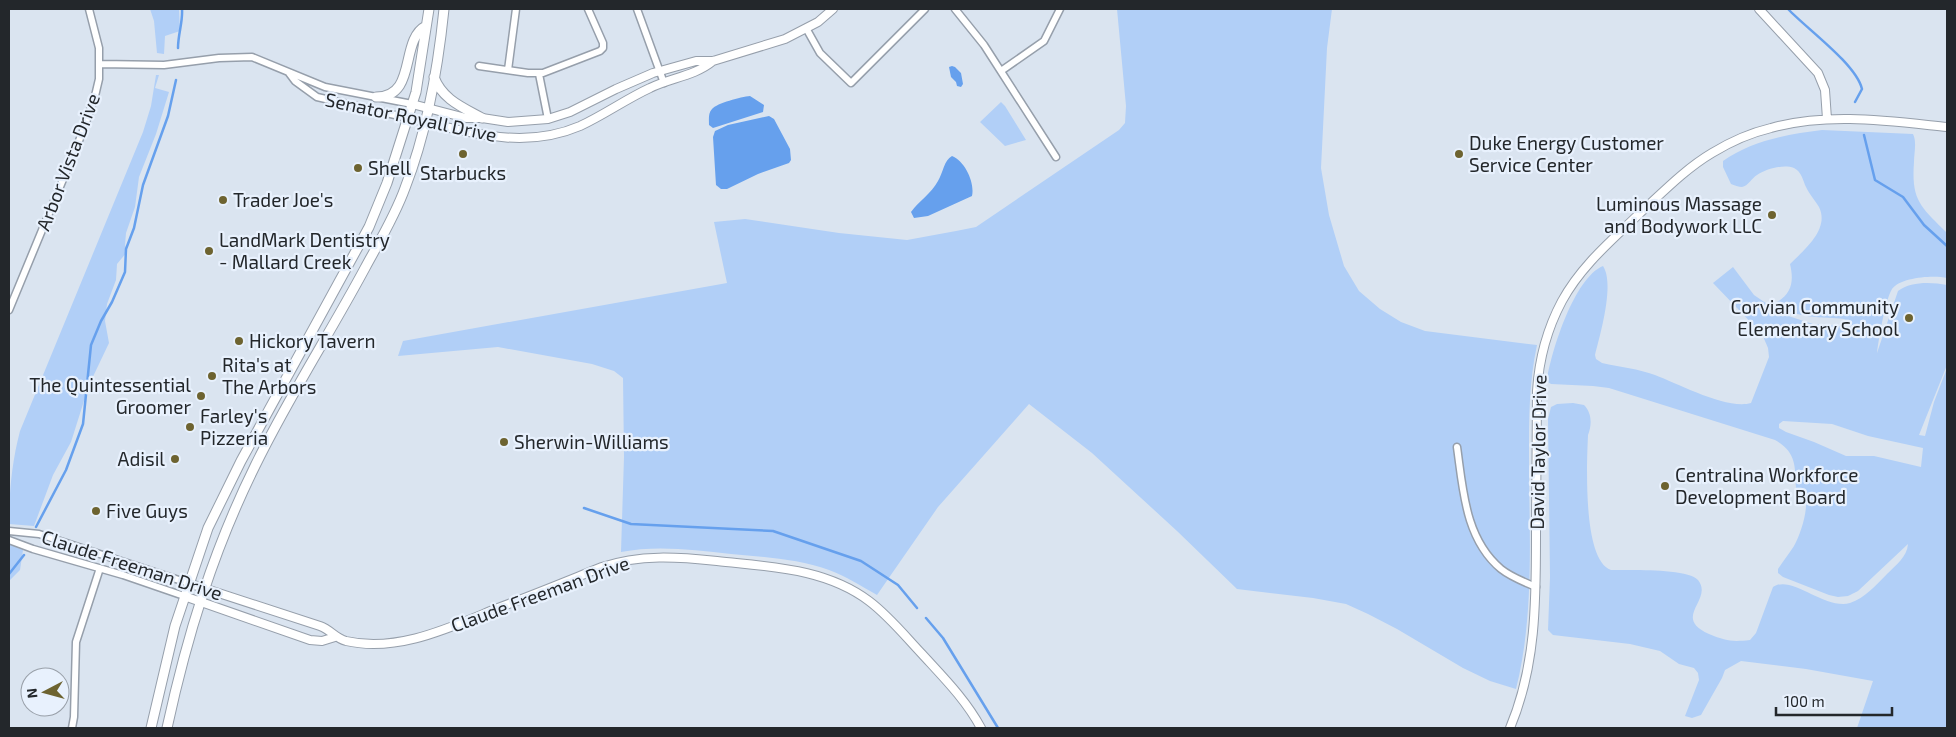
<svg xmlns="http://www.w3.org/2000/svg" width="1956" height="737" viewBox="0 0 1956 737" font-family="'Exo 2',sans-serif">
<rect width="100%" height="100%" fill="#dae4f0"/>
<path fill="#b1cff7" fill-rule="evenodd" d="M150,9h29l1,22 -15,5 -1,18 -7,-1 -3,-32z
M1117,9h215l-5,39 -6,120 8,47 15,51 15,25 21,18 21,13 24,9 112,14c-8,37 -8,72 -8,110 0,77 6,158 -13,234l-26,-8 -27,-13 -66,-39 -29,-15 -22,-10 -33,-6 -76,-9 -60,-58 -85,-78 -63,-49 -91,103 -61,88c-16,-9 -31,-19 -48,-25 -31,-11 -65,-13 -98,-16 -37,-4 -74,-9 -110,-2l3,-95 -1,-79 -9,-7 -22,-7 -94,-17 -100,9 5,-15 324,-58 -13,-61 31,-3 94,14 68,7 49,-9 20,-4 143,-97 6,-7 1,-17z
M156,75h3l-4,13 14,4 -13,42 -17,43 -4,30 -9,26 -1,12 2,7 -10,12 -1,16 -9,24 -2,17 4,22 -20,42 -18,57 -18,33 -19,51 -25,-2c0,-31 3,-63 11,-93l123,-299 8,-26z
M1001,102l4,4 21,34 -21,6 -25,-24z
M1822,130l91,4c4,8 1,19 1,28 -3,39 7,45 33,71v45c-13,-3 -46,-1 -55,11 -7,12 -13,49 -15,64l21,-62c13,-10 34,-9 49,-6v80l-28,70 6,1 9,-34 13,-34v360h-90l16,-47 -67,-12 -65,-8 -16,9 -3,8 -21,37 -9,3 -7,-2 14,-36 -1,-7 -4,-5 -15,-4 -19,-13 -30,-7 -77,-9 -5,-5 2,-53 -2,-158 3,-12 6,-3 16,-1 11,2c8,8 8,20 4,30 -1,26 -6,125 23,135 17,0 77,-2 87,10 16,20 -27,37 11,54 17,7 23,8 41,6l6,-7 17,-46c18,-13 52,23 77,16 15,-5 26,-18 37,-29 9,-9 20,-17 21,-30l-50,47 -10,5 -10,1 -9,-2 -46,-18 -5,-4v-4c5,-8 11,-15 16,-23 7,-13 15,-37 11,-51l-6,-3 -3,-4c-1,-23 0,-36 -21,-48l-166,-52 -16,-2 -42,-2 -3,-2 -1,-3c5,-29 27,-101 56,-113 12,18 -3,69 -8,89l1,4 6,4c18,4 37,6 53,12 24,9 72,35 96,28l18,-46 -1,-9 -6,-14 -49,-51 20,-16 21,28 28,19 31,10 39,3 -1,-4 -7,-4c-19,-2 -55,0 -67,-17 15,-9 17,-21 13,-38 14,-14 40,-35 29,-57 -4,-7 -10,-13 -13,-20 -3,-6 -4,-15 -12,-19 -11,-4 -28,1 -37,7 -5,3 -9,11 -15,12 -3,0 -8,-2 -11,-3l-8,-17v-6c28,-20 65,-27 99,-31zM1783,421l49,3 36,12 55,12 -2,19 -47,-11h-28l-32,-14 -28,-10 -7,-4v-4z
M9,544l14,6 -3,20 -11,11z"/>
<path fill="#66a0ed" d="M952,66l3,1 6,6 2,11 -2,3 -4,-1 -1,-4 -5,-5 -2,-10z
M750,96l14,9 -1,7 -50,16 -4,-3c0,-5 -1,-12 3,-16 5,-6 29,-12 38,-13z
M769,116l5,3 16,30 1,11 -2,3 -31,11 -31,15h-6l-5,-4 -3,-48 2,-6 13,-6z
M952,156c13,5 23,27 20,40l-44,20 -14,2 -3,-6c8,-11 20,-18 27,-31 5,-8 6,-21 14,-25z"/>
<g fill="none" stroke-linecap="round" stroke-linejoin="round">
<path stroke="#66a0ed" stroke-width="2.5" d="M1788,9c19,20 68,55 74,80l-7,13
M178,48c0,-14 5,-26 4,-39
M1864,135l11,45 28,17 21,28 23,21
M584,508l47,16 142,7 88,30 37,24 19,23
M36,527l30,-57 17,-46 8,-79 10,-24 11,-19 13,-30 1,-23 8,-21 9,-43 25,-69 8,-36
M9,574l15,-19
M926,618l17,20 55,90"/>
<defs>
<path id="minor" d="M637,9l27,74
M955,9l29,36 72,112
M806,28l14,25 31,30 74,-74
M100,64l64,1 55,-7 33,-1 73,30 87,17
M479,66l49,7h15l57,-22 3,-3v-5l-15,-34
M508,70l8,-61
M1001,71l43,-30 16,-32
M289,73l6,8 22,16 91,21
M539,74l9,45
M9,310l74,-179 12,-35 4,-17v-31l-10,-39
M1457,447c6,42 8,92 44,122 10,8 23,13 35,18
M9,531l30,3 149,49
M9,540l24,9 90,26 61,21
M72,728l2,-11 2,-75 24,-74"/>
<path id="tertiary" d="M1759,9l59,64 7,17 2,29
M412,104l54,14h16l26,4 40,-3 22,-7 46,-23 37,-16 43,-12h17l72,-22 33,-17 15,-13
M408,118c58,13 114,33 172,8 24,-11 46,-27 70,-38 20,-10 45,-12 63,-27
M188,583l132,43c11,4 15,12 26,15 52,12 105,-14 152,-33 35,-13 69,-27 104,-41 38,-13 76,-10 115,-6 53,6 108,7 152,40 20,15 36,35 53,53 22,24 44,46 59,74
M184,596l126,44 12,1 13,-4
M1510,728c27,-64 26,-131 26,-199 0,-46 1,-92 1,-138 2,-32 10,-62 25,-90 19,-35 49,-60 77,-87 23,-21 46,-45 73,-61 18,-11 38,-20 59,-25 57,-16 118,-7 176,-1"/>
<path id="secondary" d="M434,77c8,22 28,30 48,41
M376,97c42,0 23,-57 50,-71
M151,728l24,-102 33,-98 33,-67 128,-234 18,-44 29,-91 13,-83
M167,728c20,-92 46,-177 88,-262 33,-68 74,-131 110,-198 14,-26 30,-52 40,-80 22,-56 33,-120 39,-179"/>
</defs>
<use href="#minor" stroke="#969fab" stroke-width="9"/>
<use href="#tertiary" stroke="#969fab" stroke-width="10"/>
<use href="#secondary" stroke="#969fab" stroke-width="11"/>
<use href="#minor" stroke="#fff" stroke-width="6"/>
<use href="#tertiary" stroke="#fff" stroke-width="8"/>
<use href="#secondary" stroke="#fff" stroke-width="9"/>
</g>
<g fill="#6d6330" stroke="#e8f1fd" stroke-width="2">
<circle cx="463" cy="154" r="5"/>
<circle cx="1459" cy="154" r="5"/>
<circle cx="358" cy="168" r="5"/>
<circle cx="223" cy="200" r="5"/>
<circle cx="1772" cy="215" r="5"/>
<circle cx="209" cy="251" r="5"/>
<circle cx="1909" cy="318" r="5"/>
<circle cx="239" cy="341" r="5"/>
<circle cx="212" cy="376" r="5"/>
<circle cx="201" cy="396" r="5"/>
<circle cx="190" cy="427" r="5"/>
<circle cx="504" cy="442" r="5"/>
<circle cx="175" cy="459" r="5"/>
<circle cx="1665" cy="486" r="5"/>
<circle cx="96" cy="511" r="5"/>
</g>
<g text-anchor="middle" stroke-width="4.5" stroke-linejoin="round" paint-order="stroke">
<g font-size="19" fill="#23272b" stroke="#e8f1fd">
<text transform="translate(411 117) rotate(12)" y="7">Senator Royall Drive</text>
<text transform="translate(68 162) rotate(-69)" y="7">Arbor Vista Drive</text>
<text transform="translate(1538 452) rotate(-89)" y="7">David Taylor Drive</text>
<text transform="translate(132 565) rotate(18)" y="7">Claude Freeman Drive</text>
<text transform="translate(540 594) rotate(-20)" y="7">Claude Freeman Drive</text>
</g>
<g font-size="19" fill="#23272b" stroke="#e8f1fd" text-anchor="start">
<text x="1469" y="150">Duke Energy Customer<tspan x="1469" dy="22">Service Center</tspan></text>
<text x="368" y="175">Shell</text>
<text x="463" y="180" text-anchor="middle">Starbucks</text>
<text x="233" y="207">Trader Joe's</text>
<text x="1762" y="211" text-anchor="end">Luminous Massage<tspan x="1762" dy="22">and Bodywork LLC</tspan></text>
<text x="219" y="247">LandMark Dentistry<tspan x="219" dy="22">- Mallard Creek</tspan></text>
<text x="1899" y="314" text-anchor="end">Corvian Community<tspan x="1899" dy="22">Elementary School</tspan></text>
<text x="249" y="348">Hickory Tavern</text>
<text x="222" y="372">Rita's at<tspan x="222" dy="22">The Arbors</tspan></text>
<text x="191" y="392" text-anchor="end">The Quintessential<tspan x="191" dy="22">Groomer</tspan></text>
<text x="200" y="423">Farley's<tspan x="200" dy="22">Pizzeria</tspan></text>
<text x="514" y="449">Sherwin-Williams</text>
<text x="165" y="466" text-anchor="end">Adisil</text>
<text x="1675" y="482">Centralina Workforce<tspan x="1675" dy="22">Development Board</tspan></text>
<text x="106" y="518">Five Guys</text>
</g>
</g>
<rect width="1956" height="737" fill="none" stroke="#23272b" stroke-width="20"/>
<g transform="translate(45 692) rotate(264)"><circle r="24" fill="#e8f1fd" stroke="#99a0a9"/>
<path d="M0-4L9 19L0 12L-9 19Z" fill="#6d6330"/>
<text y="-8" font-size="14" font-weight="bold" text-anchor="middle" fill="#23272b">N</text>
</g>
<path d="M1776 707v8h116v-8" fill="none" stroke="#23272b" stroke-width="2.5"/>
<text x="1784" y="707" font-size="15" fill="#23272b" stroke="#e8f1fd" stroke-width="4" paint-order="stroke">100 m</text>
</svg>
